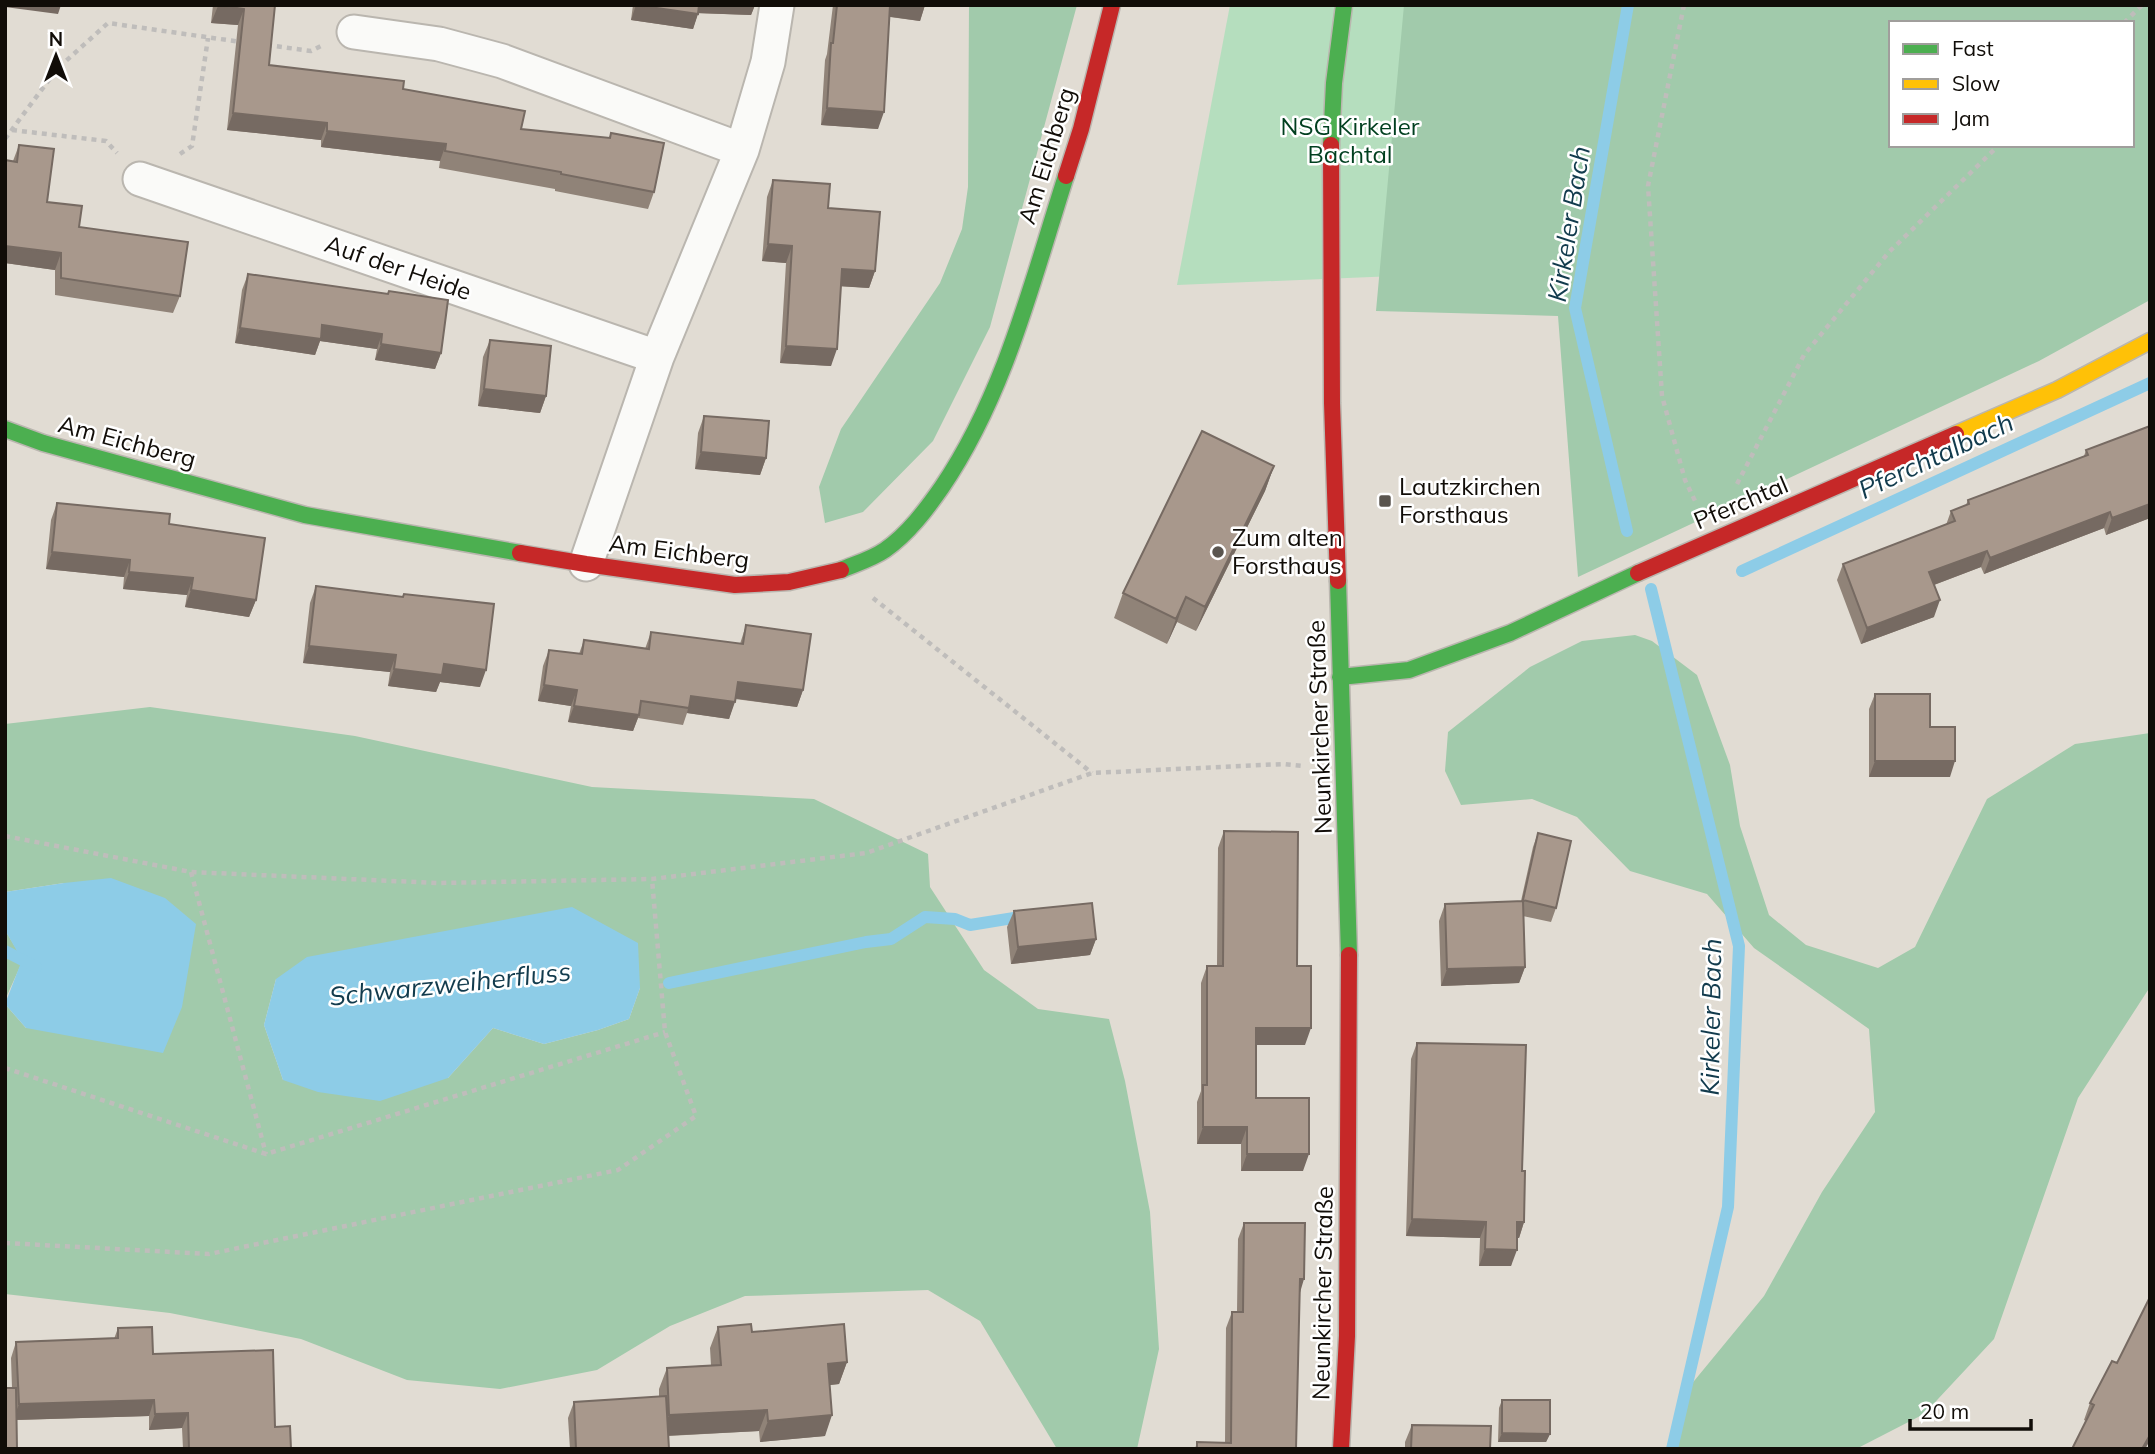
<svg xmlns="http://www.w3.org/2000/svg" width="2155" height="1454" viewBox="0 0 2155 1454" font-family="Mulish,sans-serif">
<rect width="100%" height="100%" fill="#e1dcd3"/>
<path fill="#b5debe" d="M1230,5h439l-60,262 -432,18z"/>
<path fill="#a1caab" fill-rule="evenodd" d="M969,5h108l-87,322 -57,114 -70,71 -38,11 -6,-36 22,-58 99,-146 22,-54 6,-42z
M1404,5h746v295l-111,61 -461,216 -20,-261 -182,-5zM1891,23h241v122h-241z
M1635,635l17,6 45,34 33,90 10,61 29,89 37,30 72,23 37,-21 72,-148 88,-55 75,-11v254l-72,111 -84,241 -70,75 -68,35h-182l11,-57 79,-96 58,-104 53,-80 -6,-83 -115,-81 -47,-54 -77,-23 -53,-54 -45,-18 -71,6 -16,-34 3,-39 82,-65 52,-26z
M150,707l205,29 237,51 222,12 114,55 2,33 54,83 54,39 71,10 16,62 25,131 9,137 -22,100h-80l-77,-128 -52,-31 -183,6 -75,30 -73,44 -97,19 -93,-9 -106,-41 -131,-26 -165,-19v-290l21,24 38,-145 -59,9v-168zM276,979l364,9 -11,31 -31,11 -54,14 -51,-16 -45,50 -165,2 -19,-55z
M5,930l18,30 -18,40z"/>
<path fill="#8dcce7" d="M111,878l54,20 31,26 -14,83 -19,46 -137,-25 -21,-24 17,-44 -17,-30v-38l59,-9z
M572,907l66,36 2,45 -11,31 -31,11 -54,14 -51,-16 -45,50 -68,23 -62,-9 -35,-12 -19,-55 12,-46 31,-22z"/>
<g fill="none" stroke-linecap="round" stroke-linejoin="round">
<path stroke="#8dcce7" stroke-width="12" d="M1627,531l-52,-223 53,-303
M1742,571l408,-188
M1651,589l88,357 -11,261 -56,242
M5,951l31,16
M669,983l197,-41 25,-3 34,-22 30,2 15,6 56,-9"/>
<defs>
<path id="street" d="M354,32l85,12 63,17 240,89
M140,179l517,178
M586,564l71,-207 85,-207 26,-88 9,-57"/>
<path id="fast" d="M1331,145l3,-62 10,-78
M5,429l38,14 262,72 215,38
M841,570c14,-6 31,-11 44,-20 23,-16 41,-40 57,-63 63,-93 90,-205 124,-311
M1338,581l11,374
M1340,677l69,-7 101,-37 128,-60"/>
<path id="slow" d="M1956,434l101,-44 93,-49"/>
<path id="jam" d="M1331,145l1,258 6,178
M1066,176l15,-47 31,-124
M520,553l66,11 149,21 54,-3 52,-12
M1638,573l318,-139
M1341,1449l6,-113 2,-381"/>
</defs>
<use href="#street" stroke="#bab6af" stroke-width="37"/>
<use href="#fast" stroke="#bab6af" stroke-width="19"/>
<use href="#slow" stroke="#bab6af" stroke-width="19"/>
<use href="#jam" stroke="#bab6af" stroke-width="19"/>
<path stroke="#bfbdbb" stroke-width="4.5" stroke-dasharray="5 5" stroke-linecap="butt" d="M1684,5l-36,181 14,210 23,84 12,25
M2124,23l18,-18
M267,45l44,6 12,-6
M12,130l94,11 11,12
M5,139l52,-70 51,-46 133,19
M180,154l12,-8 16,-108
M1737,484l67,-129 85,-103 110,-107
M873,598l219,175
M5,836l186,36 247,11 214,-4 214,-26 226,-80 192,-9 20,2
M191,872l75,282
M5,1068l261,86 399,-122
M5,1243l204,11 409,-84 78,-54 -31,-84 -13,-153"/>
<use href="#street" stroke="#fafaf8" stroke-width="33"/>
<use href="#fast" stroke="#4caf50" stroke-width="16"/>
<use href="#slow" stroke="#ffc107" stroke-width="16"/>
<use href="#jam" stroke="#c62828" stroke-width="16"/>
</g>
<path fill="#908378" d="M213,5h62l-6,60 134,24 118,40 88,9 2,-5 43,59 -6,17 -93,-18v-2l-116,-21 1,-7 -119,-14v-7l-94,-10 11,-105 -27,-2z
M633,5h122l-4,10 -53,-2 -5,16 -62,-9z
M833,5h92l-5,16 -30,-4 -12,112 -57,-4 4,-65 2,-6z
M19,145l28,57 32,25 101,69 -7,17 -118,-18v-25l-50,-7v-103l8,1z
M773,180l55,28 47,63 -6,17 -28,-2 -10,80 -51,-3 6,-100 -24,-2 5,-64z
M248,274l140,20 1,-3 52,62 -6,16 -60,-9 2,-11 -57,-8 -5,14 -80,-12 7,-53z
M490,340l56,56 -6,17 -62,-7 5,-49z
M704,416l62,42 -6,17 -65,-6 3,-36z
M2150,426v92l-44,17 -2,-7 -120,46 -3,-7 -47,18v32l-73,27 -24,-64 6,-16 103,-39 5,-14 15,-6 2,-5 116,-44 2,-6z
M1274,466l-9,25 -69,140 -19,-9 -10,22 -53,-26 9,-25z
M57,503l112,21 87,76 -7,17 -64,-10 2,-12 -64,-6 1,-12 -78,-8 5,-49z
M316,586l87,11 1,-3 76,93 -40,-5 -4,10 -48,-6 2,-14 -87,-9 7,-60z
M746,625l57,65 -6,17 -62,-8 -6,20 -42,-6 -4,12 -45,-7 -5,13 -65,-9 3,-16 -33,-5 5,-35 6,-16 30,4 5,-14 61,9 6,-17 89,12z
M1875,694l55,33 20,50h-81v-68z
M1224,831l73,135 8,79h-49v53l47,73h-62v-27h-44v-42l4,-11v-108l6,-17h10l1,-118z
M1538,833l18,75 -5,14 -28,-6 2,51 -6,16 -78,3 -2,-65 6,-17 76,-3 12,-54z
M1014,911l82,28 -6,16 -79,9 -4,-37z
M1417,1043l105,128 2,51 -5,16h-2l-6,28h-32l1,-28 -74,-2 5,-177z
M1244,1223l55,70 -3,156h-101l2,-7 28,1 1,-115 6,-16h5l1,-73z
M718,1327l34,5 95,30 -8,22 -9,1 -5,51 -65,6 -1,-11 -91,5 1,13h-99l-2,-31 6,-16 85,-5v-8l8,-21 44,-3 -1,-17z
M118,1328l35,26 122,73 16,22h-108l-1,-21 -33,2v-14l-132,4 -5,-32 -1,-30 5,-16 98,-3z
M1502,1400l48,34 -4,8h-48l1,-34z
M2090,1403l60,37 -5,9h-73l14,-28 -2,-1z
M1412,1425l78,24h-85v-7z"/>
<path fill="#766a62" d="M5,5h56l-3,9 -53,-7z
M636,5l62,9 -5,15 -62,-9z
M698,5h57l-4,10 -56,-2z
M889,5h36l-5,16 -35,-5z
M218,6l26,3 -6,16 -27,-2z
M827,108l57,4 -6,17 -57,-4z
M233,113l94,10 -6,17 -94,-10z
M327,131l119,13 -6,17 -119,-14z
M768,244l24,2 -6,17 -24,-2z
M5,246l56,7 -6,17 -50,-7z
M842,269l33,2 -6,17 -33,-2z
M322,325l60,9 -5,15 -57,-8 -5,14 -80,-12 5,-15z
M381,344l60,9 -6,16 -60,-9z
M786,346l51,3 -6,17 -51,-3z
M484,389l62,7 -6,17 -62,-7z
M701,452l65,6 -6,17 -65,-6z
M1274,466l-9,25 -69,140 9,-24z
M2150,504v14l-44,17 6,-17z
M2110,512l-6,16 -120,46 6,-16z
M1987,551l-6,16 -58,22 6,-17z
M52,552l78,8 -6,17 -78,-8z
M129,572l64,6 -6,17 -64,-6z
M191,590l65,10 -7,17 -64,-10z
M1186,597l-9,25 -10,22 9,-25z
M1940,600l-6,17 -73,27 6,-16z
M309,646l87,9 -6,17 -87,-9z
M444,664l42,6 -6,17 -40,-5 -4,10 -48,-6 6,-17z
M738,682l65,8 -6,17 -65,-9z
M544,685l33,5 -6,16 -33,-5z
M691,696l44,6 -6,17 -42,-6z
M574,706l65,9 -6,16 -65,-9z
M1875,761h80l-5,16h-81z
M1096,939l-6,16 -79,9 7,-17z
M1525,967l-6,16 -78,3 6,-17z
M1256,1028h55l-6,17h-55z
M1203,1127h44l-6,17h-44z
M1247,1154h62l-6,17h-62z
M1412,1219l74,3 -6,16 -74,-2z
M1517,1222h7l-5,16h-8z
M1485,1249l32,1 -6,16h-32z
M1300,1279h4l-5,17z
M847,1362l-8,22 -18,2 7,-22z
M154,1400l-5,16 -136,4 6,-16z
M767,1410l-8,21 -98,5 8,-21z
M188,1413l-6,15 -33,2 6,-16z
M832,1415l-7,21 -65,6 8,-21z
M1502,1433l48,1 -4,8h-48z
M2150,1435v5l-5,9h-3z"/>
<path fill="#a8988c" stroke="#766a62" stroke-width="2" d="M218,5h57l-6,60 135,16 -1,8 122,22 -4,18 89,9 1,-5 53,10 -10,49 -93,-18v-2l-116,-21 1,-7 -119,-13v-8l-94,-10 11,-104z
M636,5h63l-1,9z
M837,5h53l-6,107 -57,-4 4,-65h2z
M19,145l35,4 -7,53 35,4 -3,21 109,15 -8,54 -119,-18v-25l-56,-7v-86l12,2z
M773,180l57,4 -2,24 52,4 -5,59 -33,-2 -5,80 -51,-3 6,-100 -24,-2z
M248,274l140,20 1,-3 59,9 -7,53 -60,-9 1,-10 -60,-9 -1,14 -81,-11z
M490,340l61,6 -5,50 -62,-7z
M704,416l65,5 -3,37 -65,-6z
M2150,426v78l-38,14 -2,-6 -120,46 -3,-7 -58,21 11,28 -73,28 -24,-64 112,-43 -4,-10 18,-7 -1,-4 120,-45 -2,-5z
M1202,431l72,35 -69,141 -19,-10 -10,22 -53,-26z
M57,503l113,11 -1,10 96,14 -9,62 -65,-10 2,-12 -64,-6 1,-12 -78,-8z
M316,586l87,11 1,-3 90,10 -8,66 -42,-6 -2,11 -48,-6 2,-14 -87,-9z
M746,625l65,9 -8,56 -65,-8 -3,20 -44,-6 -2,12 -48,-7 -2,14 -65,-9 3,-16 -33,-5 5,-35 33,4 2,-14 65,9 2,-17 92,12z
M1875,694h55v33h25v34h-80z
M1224,831l74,1 -1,134h14v62h-55v70h53v56h-62v-27h-44v-42h4v-119h16z
M1538,833l33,8 -15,67 -33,-8z
M1523,901l2,66 -78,2 -2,-65z
M1092,903l4,36 -78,8 -4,-36z
M1417,1043l109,2 -4,126h3l-1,51h-7v28l-32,-1 1,-27 -74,-3z
M1244,1223h61l-1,56h-4l-4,170h-99v-7l34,1 1,-131h11z
M2150,1297v138l-8,14h-70l22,-44 -4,-2 22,-42 5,2z
M751,1324l1,8 92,-8 3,38 -19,2 4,51 -64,6 -1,-11 -98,5 -2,-47 54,-3 -3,-38z
M152,1327l1,27 120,-4 2,77 15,-1 1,23h-102l-1,-36 -33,1 -1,-14 -135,4 -3,-62 102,-4v-10z
M5,1388h11l1,61h-12z
M666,1396l3,53h-93l-2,-47z
M1502,1400h48v34l-48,-1z
M1412,1425l79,1 -1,23h-79z"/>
<g fill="#5a554f" stroke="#fff" stroke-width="2.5">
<rect x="1378" y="494" width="14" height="14" rx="3.5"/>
<circle cx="1218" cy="552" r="7"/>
</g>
<g text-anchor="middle" stroke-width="5" stroke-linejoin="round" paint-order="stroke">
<g font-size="24" fill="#003f1f" stroke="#fff">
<text x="1350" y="135">NSG Kirkeler<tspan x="1350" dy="28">Bachtal</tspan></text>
</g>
<g font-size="24" fill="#110d08" stroke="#fff">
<text transform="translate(1047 156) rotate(-73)" y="8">Am Eichberg</text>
<text transform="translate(398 268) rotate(19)" y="8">Auf der Heide</text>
<text transform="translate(127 442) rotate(15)" y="8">Am Eichberg</text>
<text transform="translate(1741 503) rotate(-23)" y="8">Pferchtal</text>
<text transform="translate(679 552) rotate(7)" y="8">Am Eichberg</text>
<text transform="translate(1320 727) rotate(-92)" y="8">Neunkircher Straße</text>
<text transform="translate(1323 1293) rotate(-89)" y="8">Neunkircher Straße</text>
</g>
<g font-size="24" fill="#110d08" stroke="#fff" text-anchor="start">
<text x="1399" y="495">Lautzkirchen<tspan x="1399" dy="28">Forsthaus</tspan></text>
<text x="1232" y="546">Zum alten<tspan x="1232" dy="28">Forsthaus</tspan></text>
</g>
<g font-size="26" font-style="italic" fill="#123b4d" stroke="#fff">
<text transform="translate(1569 224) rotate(-81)" y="9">Kirkeler Bach</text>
<text transform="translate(1936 456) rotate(-25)" y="9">Pferchtalbach</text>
<text transform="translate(450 984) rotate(-6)" y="9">Schwarzweiherfluss</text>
<text transform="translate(1711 1017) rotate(-89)" y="9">Kirkeler Bach</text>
</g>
</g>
<rect width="2155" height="1454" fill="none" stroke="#110d08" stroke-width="14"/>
<rect x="1889" y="21" width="245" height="126" fill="#ffffff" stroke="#a09e9c" stroke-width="2"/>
<rect x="1903" y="44" width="35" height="10" fill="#4caf50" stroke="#a09e9c" stroke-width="2"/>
<text x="1952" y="56" font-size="21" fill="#110d08">Fast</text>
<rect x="1903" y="79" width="35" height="10" fill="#ffc107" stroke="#a09e9c" stroke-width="2"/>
<text x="1952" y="91" font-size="21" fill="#110d08">Slow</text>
<rect x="1903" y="114" width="35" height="10" fill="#c62828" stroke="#a09e9c" stroke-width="2"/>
<text x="1952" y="126" font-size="21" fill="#110d08">Jam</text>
<g transform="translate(56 56)" stroke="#ffffff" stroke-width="5" paint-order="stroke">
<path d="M0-5L12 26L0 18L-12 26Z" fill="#110d08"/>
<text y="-10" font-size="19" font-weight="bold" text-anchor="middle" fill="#110d08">N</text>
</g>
<path d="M1910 1419v10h121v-10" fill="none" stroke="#110d08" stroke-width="3.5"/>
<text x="1920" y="1419" font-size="21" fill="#110d08" stroke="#ffffff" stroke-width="5" paint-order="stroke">20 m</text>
</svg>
